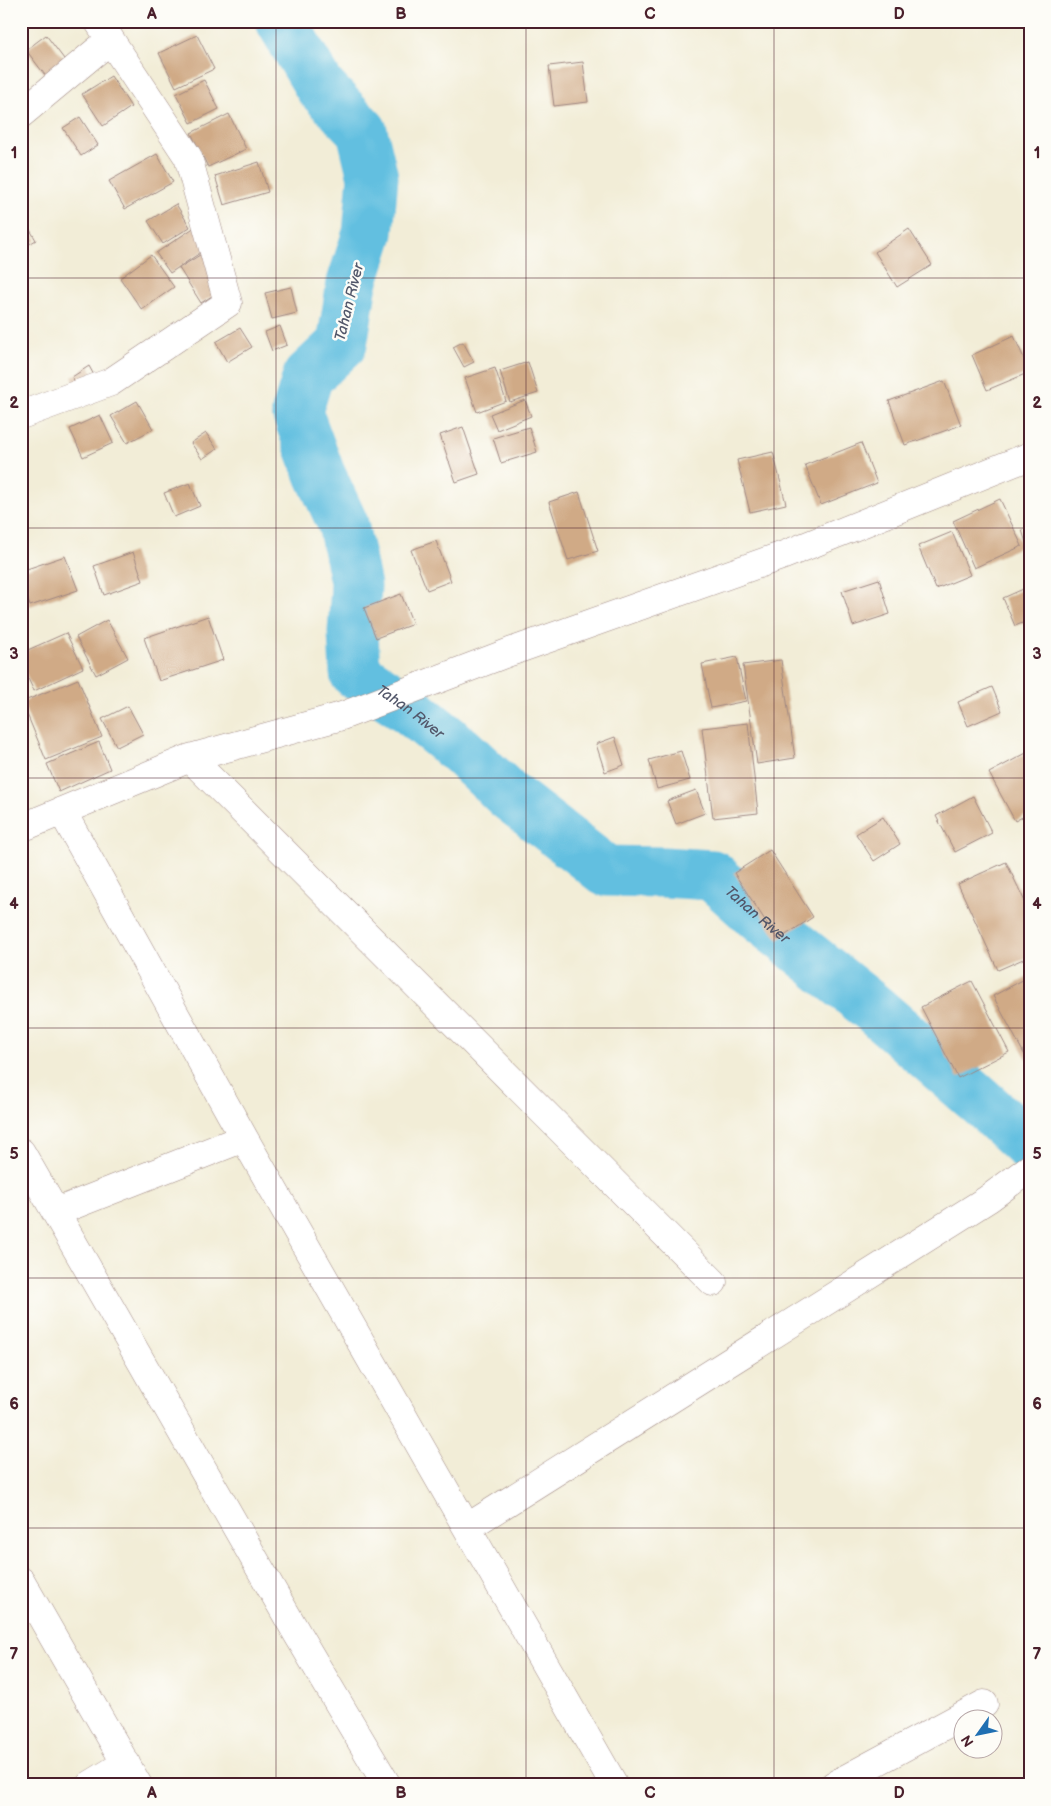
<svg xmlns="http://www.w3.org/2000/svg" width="1051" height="1806" viewBox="0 0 1051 1806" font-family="'Balsamiq Sans',sans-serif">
<rect width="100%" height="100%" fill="#fdfcf7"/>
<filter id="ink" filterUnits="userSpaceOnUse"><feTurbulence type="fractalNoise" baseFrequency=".02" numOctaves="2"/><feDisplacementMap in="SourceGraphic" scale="10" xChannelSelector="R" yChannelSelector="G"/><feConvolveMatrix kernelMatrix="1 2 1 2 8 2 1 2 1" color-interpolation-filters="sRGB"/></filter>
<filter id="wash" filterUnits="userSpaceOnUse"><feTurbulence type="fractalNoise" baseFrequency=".0096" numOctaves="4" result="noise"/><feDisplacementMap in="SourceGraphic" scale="20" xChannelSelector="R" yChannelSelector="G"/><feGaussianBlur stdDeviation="1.12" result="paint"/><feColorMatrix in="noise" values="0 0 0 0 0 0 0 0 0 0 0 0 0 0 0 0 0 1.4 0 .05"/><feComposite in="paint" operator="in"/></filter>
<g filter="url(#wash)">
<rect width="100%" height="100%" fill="#f2edd7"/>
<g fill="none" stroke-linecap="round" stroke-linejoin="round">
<path stroke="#62bfe0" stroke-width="51" id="s1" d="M281,21l39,66 42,44 11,46 -5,56 -16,50 -10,61 -34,32 -11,36 23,62 23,50 13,62 -3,46 2,41 54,36 51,41 48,45 98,76 57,1 49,3 48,43 114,91 114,99 42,39"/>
</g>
<g id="blocks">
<path fill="#d0aa86" d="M46,35l21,28 -19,16 -22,-29z
M197,35l17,34 -38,18 -17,-34z
M583,62l5,40 -34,4 -5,-40z
M111,76l20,31 -28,19 -21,-32z
M204,80l15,29 -28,14 -15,-29z
M229,114l17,35 -38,18 -17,-34z
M80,117l18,28 -17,11 -18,-28z
M157,154l16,28 -48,27 -16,-28z
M259,162l9,30 -44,13 -9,-29z
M176,204l14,23 -27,17 -15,-23z
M23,218l13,22 -15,9v-30z
M195,227l14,20 -39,26 -14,-20z
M909,229l23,36 -35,22 -22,-35z
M208,250l21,35 -28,18 -22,-35z
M151,255l23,32 -32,23 -22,-32z
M291,287l6,26 -25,6 -7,-26z
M280,326l7,19 -15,6 -7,-19z
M240,328l12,19 -25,15 -11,-20z
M1014,336l16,36 -43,18 -15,-35z
M463,342l11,20 -10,5 -11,-20z
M528,362l10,31 -28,9 -10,-31z
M89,366l6,11 -17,11 -6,-11z
M495,368l11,33 -29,11 -12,-34z
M944,381l17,44 -56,20 -16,-44z
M525,400l6,16 -34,14 -7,-16z
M137,401l16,28 -26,14 -16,-27z
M100,415l13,28 -30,14 -13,-28z
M463,427l16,47 -23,8 -16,-47z
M529,427l8,25 -36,11 -8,-25z
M206,433l11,16 -15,10 -11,-16z
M861,443l16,40 -56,22 -16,-40z
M773,452l13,52 -36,8 -13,-52z
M190,483l10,23 -26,11 -10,-24z
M579,492l19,59 -30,9 -19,-58z
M1000,499l22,47 -48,22 -21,-47z
M1030,527v18l-3,1 -5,-16z
M952,532l18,43 -34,14 -18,-43z
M436,541l15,40 -24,9 -16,-40z
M133,552l10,29 -39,14 -10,-29z
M65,556l13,34 -48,16 -9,-26v-9z
M879,579l11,35 -37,12 -11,-35z
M1030,586v34l-15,6 -12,-28z
M401,594l12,30 -37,14 -12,-30z
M208,616l15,44 -64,21 -15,-43z
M107,620l21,38 -32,17 -20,-38z
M66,633l17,35 -49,23 -13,-27v-11z
M737,657l9,44 -35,7 -9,-44z
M781,660l14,98 -38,6 -14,-99z
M78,679l24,58 -56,23 -24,-58z
M992,687l10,24 -34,15 -10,-24z
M128,706l15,28 -26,13 -15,-28z
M748,723l10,90 -45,5 -11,-90z
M615,737l9,28 -19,7 -9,-28z
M99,742l11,27 -51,23 -12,-28z
M681,751l9,29 -33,9 -8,-29z
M1030,751v62l-15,8 -26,-48z
M696,790l9,23 -29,11 -9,-23z
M973,796l19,37 -37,19 -19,-36z
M883,817l17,27 -26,17 -18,-27z
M770,850l43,67 -35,23 -44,-67z
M1006,862l24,50v44l-32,14 -40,-86z
M1030,976v89l-37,-69z
M972,981l37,71 -51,26 -37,-71z"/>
</g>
</g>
<g filter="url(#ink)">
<use href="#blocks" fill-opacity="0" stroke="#9e8681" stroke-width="1"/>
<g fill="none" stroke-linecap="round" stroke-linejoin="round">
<defs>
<path id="minor" d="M21,114l89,-74
M21,415l90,-33 117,-79 -40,-146 -90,-136
M190,758l523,524
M62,811l182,327 370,647
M21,828l169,-70 152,-42 168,-64 274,-97 246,-99
M21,1152l277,483 89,150
M56,1212l188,-74
M468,1527l520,-328 42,-31
M21,1581l117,204
M90,1785l36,-22
M834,1785l150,-81"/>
</defs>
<use href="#minor" stroke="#9e8681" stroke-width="29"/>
<use href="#minor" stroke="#fff" stroke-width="28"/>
</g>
</g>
<path fill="none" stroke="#4a1f2b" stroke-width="1" stroke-opacity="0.55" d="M276,21v1764M526,21v1764M774,21v1764M21,278h1009M21,528h1009M21,778h1009M21,1028h1009M21,1278h1009M21,1528h1009"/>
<g text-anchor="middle" stroke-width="5" stroke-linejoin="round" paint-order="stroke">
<g font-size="15" font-style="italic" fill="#52576a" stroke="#fdfcf7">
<text transform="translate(349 302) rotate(-76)" y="5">Tahan River</text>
<text dy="5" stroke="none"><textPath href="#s1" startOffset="779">Tahan River</textPath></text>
<text dy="5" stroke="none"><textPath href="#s1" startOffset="1198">Tahan River</textPath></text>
</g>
</g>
<rect width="1051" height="1806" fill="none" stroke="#fdfcf7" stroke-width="55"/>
<g transform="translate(978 1734) rotate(237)"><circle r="24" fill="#fdfcf7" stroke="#b5a4a5"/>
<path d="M0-4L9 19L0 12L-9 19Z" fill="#1f6fb2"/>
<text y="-8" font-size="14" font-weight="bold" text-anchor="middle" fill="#4a1f2b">N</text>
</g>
<rect x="28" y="28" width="996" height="1750" fill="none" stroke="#4a1f2b" stroke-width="2"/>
<g font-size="16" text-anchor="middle" font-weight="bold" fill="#4a1f2b">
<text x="152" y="19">A</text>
<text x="401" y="19">B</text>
<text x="650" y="19">C</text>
<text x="899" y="19">D</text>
<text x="14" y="158">1</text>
<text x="1037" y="158">1</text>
<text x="14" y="408">2</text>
<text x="1037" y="408">2</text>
<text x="14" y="659">3</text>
<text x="1037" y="659">3</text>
<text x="14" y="909">4</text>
<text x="1037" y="909">4</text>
<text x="14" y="1159">5</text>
<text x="1037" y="1159">5</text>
<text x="14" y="1409">6</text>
<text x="1037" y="1409">6</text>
<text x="14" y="1659">7</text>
<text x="1037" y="1659">7</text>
<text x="152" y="1798">A</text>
<text x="401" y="1798">B</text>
<text x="650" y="1798">C</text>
<text x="899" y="1798">D</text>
</g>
</svg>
